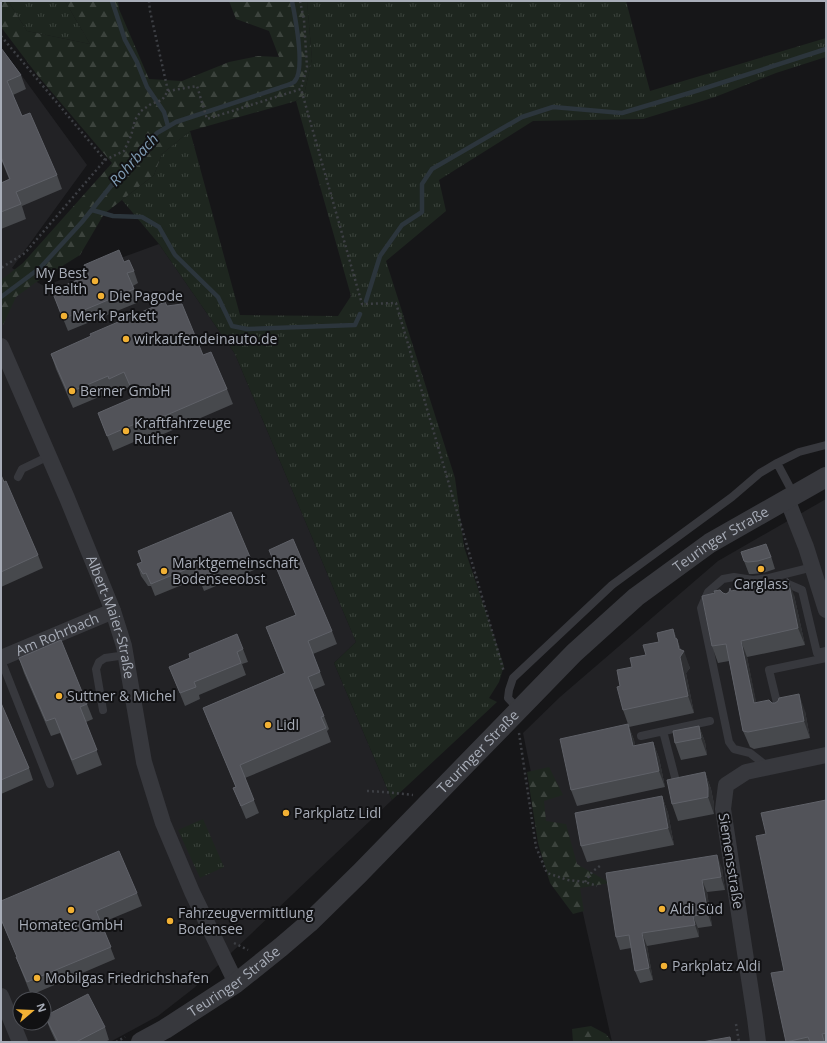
<svg xmlns="http://www.w3.org/2000/svg" width="827" height="1043" viewBox="0 0 827 1043" font-family="'Open Sans',sans-serif">
<defs>
<pattern id="grass-tufts" width="24" height="20" patternUnits="userSpaceOnUse"><rect width="24" height="20" fill="#1e261f"/><path d="M3 7l-1-3M5 7V3M7 7l1-3M15 17l-1-3M17 17v-4M19 17l1-3" fill="none" stroke="#3c433d"/></pattern>
<pattern id="forest-firs" width="22" height="20" patternUnits="userSpaceOnUse"><rect width="22" height="20" fill="#1e261f"/><path d="M5 1l3.5 6h-7zM16 11l3.5 6h-7z" fill="#3c433d"/></pattern>
</defs>
<rect width="100%" height="100%" fill="#161618"/>
<path fill="#222225" fill-rule="evenodd" d="M1,47l86,118 -75,103 32,18 115,-42 76,110 121,288 -22,21 58,137 -198,188 -36,28 -48,26h-109zM20,999h24v24h-24z
M826,499v543h-214l-32,-142 -26,-14 -31,-153 37,-36 158,-136z"/>
<path fill="url(#grass-tufts)" d="M8,1h57l25,43 -63,-13z
M307,1h319l24,90 176,-53v19l-50,16 -61,24 -72,22 -110,2 -94,59 7,31 -60,50 69,217 9,69 40,119 -5,16 -10,16 8,4 -105,98 -58,-137 22,-21 -121,-288 -76,-110 -37,-44 32,-25 8,-21 28,-23 50,184 98,1 13,-20 -55,-195 8,-6 8,-36z
M203,819l21,48 -24,11 -22,-48z"/>
<path fill="url(#forest-firs)" d="M1,1h7l19,30 63,13 -25,-43h53l1,8 30,70 33,2 47,-19 29,-6 21,1 -10,-26 -33,-12 -7,-18h78l5,58 -8,36 -8,6 -106,30 -28,23 -8,21 -50,39 -24,41 -45,28 -19,14 -13,28 -2,-5v-40l22,-17 89,-100 -74,-87 -37,-49z
M549,767l14,28 -19,6 2,20 20,3 11,40 33,19 -30,5 4,23 -11,3 -23,-31 -12,-40 -11,-71z
M591,1026l15,8 6,8h-39l-1,-13z"/>
<g fill="none" stroke-linecap="round" stroke-linejoin="round">
<path stroke="#2c353c" stroke-width="4.5" d="M112,1l13,39 12,22 10,25 17,25 4,14
M92,210l21,6 29,1 17,10 16,28 43,42 14,29 15,3 108,-4 5,-11
M1,297l39,-29 42,-46 53,-66 14,-14 8,-9 19,-11 103,-34c5,-2 11,-3 15,-6 12,-11 1,-66 -2,-81
M366,301l14,-45 22,-31 20,-13v-28l10,-15 90,-52 31,-10 69,6 74,-22 130,-42"/>
<path stroke="#3d3f44" stroke-width="2.5" stroke-dasharray="2 3" stroke-linecap="butt" d="M300,1l4,19 3,47 -6,22
M1,36l104,124 -80,93 -24,15
M168,91l29,-5 10,33 94,-30 61,215 34,-1 108,369
M105,160l19,-9 7,-15 4,-16 6,-9 10,-7 11,-4 6,-9 -18,-80 -1,-10
M519,733l17,114 11,26 21,7 17,2 12,4
M367,791l17,1 29,3
M585,882l7,-10 8,-6
M234,943l14,7
M736,1024l3,18
M116,1042l9,-5"/>
<path stroke="#37383d" stroke-width="8" d="M18,477l4,-8 27,-13
M794,495l-17,-32 22,-11 27,-7
M780,585l8,-1 14,6 15,63 9,-2
M1,660l49,124
M103,710l-7,-41 3,-7 6,-4 21,-3
M519,710l-11,-12 1,-8 4,-12 99,-93 120,-88 28,-24 17,-10
M779,711l-10,-41 57,-12
M663,731l14,54
M641,736l69,-15
M768,767l-18,-14 -16,-4 -5,-7 -28,-134 7,-16 15,-13 11,-2 19,3 16,-2 44,-11"/>
<g stroke="#37383d" stroke-width="16">
<path id="s1" d="M1,346l66,152 46,113 11,35 20,116 19,61 29,69 44,91"/>
<path d="M787,499l19,48 20,63"/>
<path id="s2" d="M1,658l112,-47"/>
<path d="M1,996l19,46"/>
<path d="M758,1042l-3,-24 -32,-209 3,-24 20,-13 80,-17"/>
</g>
<path stroke="#37383d" stroke-width="20" id="s3" d="M141,1042l24,-13 71,-46 45,-36 28,-24 51,-50 214,-220 62,-56 74,-54 116,-66"/>
</g>
<path fill="#47494d" d="M1,48l20,27 5,14 -13,6 9,21 35,59 5,14 -40,17 4,13 -25,10v-46l8,-4 -8,-20z
M124,262l10,9 4,12 -5,3 6,16 -71,29 -16,-40 36,-16 -4,-10z
M167,306l36,49 24,34 6,15 -81,35 -2,-4 -37,16 -15,-38 36,-15 -5,-11 -14,7 -2,-3 -40,17 -17,-39 -5,-15z
M1,475l37,80 5,13 -42,19z
M269,550l63,81 5,13 -24,10 12,31 -12,5 11,26 5,13 -2,2 4,11 -86,36 14,35 -13,6 -13,-31 3,-1 -28,-66 -5,-13 81,-35 -18,-46 30,-12 -22,-52z
M138,551l112,6 4,13 -50,21 -5,-13 -44,18 -4,-10h-3l-7,-10 -4,-12 5,-2z
M771,556l4,13 -12,4 -10,1h-4l-5,-13z
M731,591l63,4 11,50 -58,12 9,46h16l33,8 5,27 -56,11 -4,-2 -7,-16 -14,-70 -11,2 -6,-17 11,-53 3,1z
M673,629l8,21 9,18 -4,5 8,40 -65,14 5,13 1,6 18,-4 6,16 6,29 -88,19 -6,-16 57,-66 -5,-14 -3,-24 12,-19 14,-12z
M243,649l5,13 -6,2 4,11 -47,20 1,4 -15,7 -16,-39z
M19,658l68,46 6,15 -7,3 16,43 -25,10 -17,-42 -9,3 -27,-63z
M1,703l28,65 4,12 -32,14z
M699,726l6,16 2,13 -26,5 -6,-17z
M705,772l6,17 3,15v10l-36,7 -6,-17z
M662,796l6,17 6,32 -87,17 -6,-16z
M826,800v242h-40l-2,-71 -18,-137z
M722,868l3,22 -18,2 5,34 -14,2 1,9 -52,9 6,34 -13,3 -5,-12 -4,-23 -11,2 -4,-13 -10,-64z
M137,893l5,13 -41,17 14,36 -84,36 -10,-25 -5,-13h1l-16,-37v-19z
M45,1016l60,11 4,13 -4,2h-49l-6,-13z"/>
<path fill="#2f3033" d="M788,579l6,16 11,50 -7,-17z
M673,629l9,25 2,-3 6,17 -4,5 8,40 -6,-17z
M741,641l6,16 13,63 -6,-17z
M799,694l6,17 5,27 -6,-17z
M628,724l6,16 5,23 -6,-17z
M699,726l6,16 2,13 -6,-17z
M653,742l6,16 6,29 -6,-16z
M705,772l6,17 3,15v10l-6,-17z
M662,796l6,17 6,32 -6,-17z
M717,855l5,13 3,22 -4,-13z
M702,880l5,12 5,34 -4,-12z
M693,916l5,12 1,9 -4,-12z
M642,933l5,13 6,34 -4,-12z"/>
<path fill="#525359" stroke="#5f6168" d="M1,48l20,27 -14,6 15,35 8,-3 27,62 -41,17 5,12 -20,8v-29l9,-4 -9,-22z
M119,250l5,12 5,-2 5,11 -7,2 7,16 -71,30 -11,-28 37,-16 -5,-10z
M165,302l2,4 15,-2 21,51 8,-3 16,37 -81,35 -2,-4 -37,16 -9,-23 37,-16 -11,-25 -15,7 -1,-3 -40,17 -17,-39 40,-18 -1,-2z
M1,475l3,7 2,-1 32,74 -37,17z
M231,512l19,45 -51,21 -5,-12 -43,18 -5,-11 -3,1 -6,-10 5,-2 -4,-11z
M293,539l39,92 -24,10 12,31 -12,5 16,39 -3,1 5,11 -86,37 14,35 -13,6 -8,-18 3,-1 -33,-79 82,-35 -19,-46 30,-12 -27,-65z
M766,544l5,13 -13,4 -10,1 -4,-1 -3,-9z
M788,579l10,49 -57,13 13,62 15,-3 3,3h3l3,-2 1,-3 20,-4 5,27 -56,11 -5,-1 -17,-87 -14,2 -10,-50 13,-3 -1,-2 6,-1 3,3 3,1 3,-2 1,-4 1,3z
M673,629l2,9 2,1 2,10 5,2 -4,6 8,39 -65,14 -6,-23 3,-1 -3,-16 15,-3 -2,-9 16,-3 -3,-10 16,-3 -2,-9z
M237,634l6,15 -6,3 4,11 -47,19 2,5 -16,6 -11,-26 21,-9 -1,-4z
M61,640l26,64 -7,3 17,43 -25,10 -17,-42 -9,3 -27,-63z
M1,703l28,65 -28,12z
M628,724l5,22 20,-4 6,29 -88,19 -11,-51z
M699,726l2,12 -26,5 -2,-12z
M705,772l3,16v9l-36,7 -5,-24z
M662,796l6,32 -87,18 -6,-33z
M826,800v233l-4,1 2,7 -6,1h-8l-2,-5 -22,5 -15,-69 13,-2 -28,-135 10,-2 -5,-21z
M119,851l18,42 -41,18 15,36 -84,35 -11,-25h1l-16,-38v-18z
M717,855l4,22 -19,3 6,34 -15,2 2,9 -53,8 7,35 -14,3 -6,-36 -13,2 -10,-64z
M88,994l17,33 -29,15h-18l-13,-26z
M730,1037l1,5h-29z"/>
<g fill="#f2b134" stroke="#111113" stroke-width="1.5">
<circle cx="95" cy="281" r="4"/>
<circle cx="101" cy="296" r="4"/>
<circle cx="64" cy="316" r="4"/>
<circle cx="126" cy="339" r="4"/>
<circle cx="72" cy="391" r="4"/>
<circle cx="126" cy="431" r="4"/>
<circle cx="761" cy="569" r="4"/>
<circle cx="164" cy="571" r="4"/>
<circle cx="59" cy="696" r="4"/>
<circle cx="268" cy="725" r="4"/>
<circle cx="286" cy="813" r="4"/>
<circle cx="662" cy="909" r="4"/>
<circle cx="71" cy="910" r="4"/>
<circle cx="170" cy="921" r="4"/>
<circle cx="664" cy="966" r="4"/>
<circle cx="37" cy="978" r="4"/>
</g>
<g text-anchor="middle" stroke-width="4" stroke-linejoin="round" paint-order="stroke">
<g font-size="14" fill="#a8adb8" stroke="#111113" text-anchor="start">
<text x="87" y="278" text-anchor="end">My Best<tspan x="87" dy="16">Health</tspan></text>
<text x="109" y="301">Die Pagode</text>
<text x="72" y="321">Merk Parkett</text>
<text x="134" y="344">wirkaufendeinauto.de</text>
<text x="80" y="396">Berner GmbH</text>
<text x="134" y="428">Kraftfahrzeuge<tspan x="134" dy="16">Ruther</tspan></text>
<text x="172" y="568">Marktgemeinschaft<tspan x="172" dy="16">Bodenseeobst</tspan></text>
<text x="761" y="589" text-anchor="middle">Carglass</text>
<text x="67" y="701">Suttner &amp; Michel</text>
<text x="276" y="730">Lidl</text>
<text x="294" y="818">Parkplatz Lidl</text>
<text x="670" y="914">Aldi Süd</text>
<text x="178" y="918">Fahrzeugvermittlung<tspan x="178" dy="16">Bodensee</tspan></text>
<text x="71" y="930" text-anchor="middle">Homatec GmbH</text>
<text x="672" y="971">Parkplatz Aldi</text>
<text x="45" y="983">Mobilgas Friedrichshafen</text>
</g>
<g font-size="14" fill="#a8adb8" stroke="#111113">
<text dy="5" stroke="none"><textPath href="#s3" startOffset="771">Teuringer Straße</textPath></text>
<text dy="5" stroke="none"><textPath href="#s1" startOffset="293">Albert-Maier-Straße</textPath></text>
<text dy="5" stroke="none"><textPath href="#s2" startOffset="61">Am Rohrbach</textPath></text>
<text dy="5" stroke="none"><textPath href="#s3" startOffset="447">Teuringer Straße</textPath></text>
<text transform="translate(731 861) rotate(81)" y="5">Siemensstraße</text>
<text dy="5" stroke="none"><textPath href="#s3" startOffset="111">Teuringer Straße</textPath></text>
</g>
<g font-size="15" font-style="italic" fill="#7f9bb3" stroke="#111113">
<text transform="translate(134 160) rotate(-48)" y="5">Rohrbach</text>
</g>
</g>
<rect width="827" height="1043" fill="none" stroke="#a8adb8" stroke-width="4"/>
<g transform="translate(32 1011) rotate(71)"><circle r="19" fill="#111113" stroke="#4d4f55"/>
<path d="M0-3L7 15L0 10L-7 15Z" fill="#f2b134"/>
<text y="-6" font-size="11" font-weight="bold" text-anchor="middle" fill="#a8adb8">N</text>
</g>
</svg>
